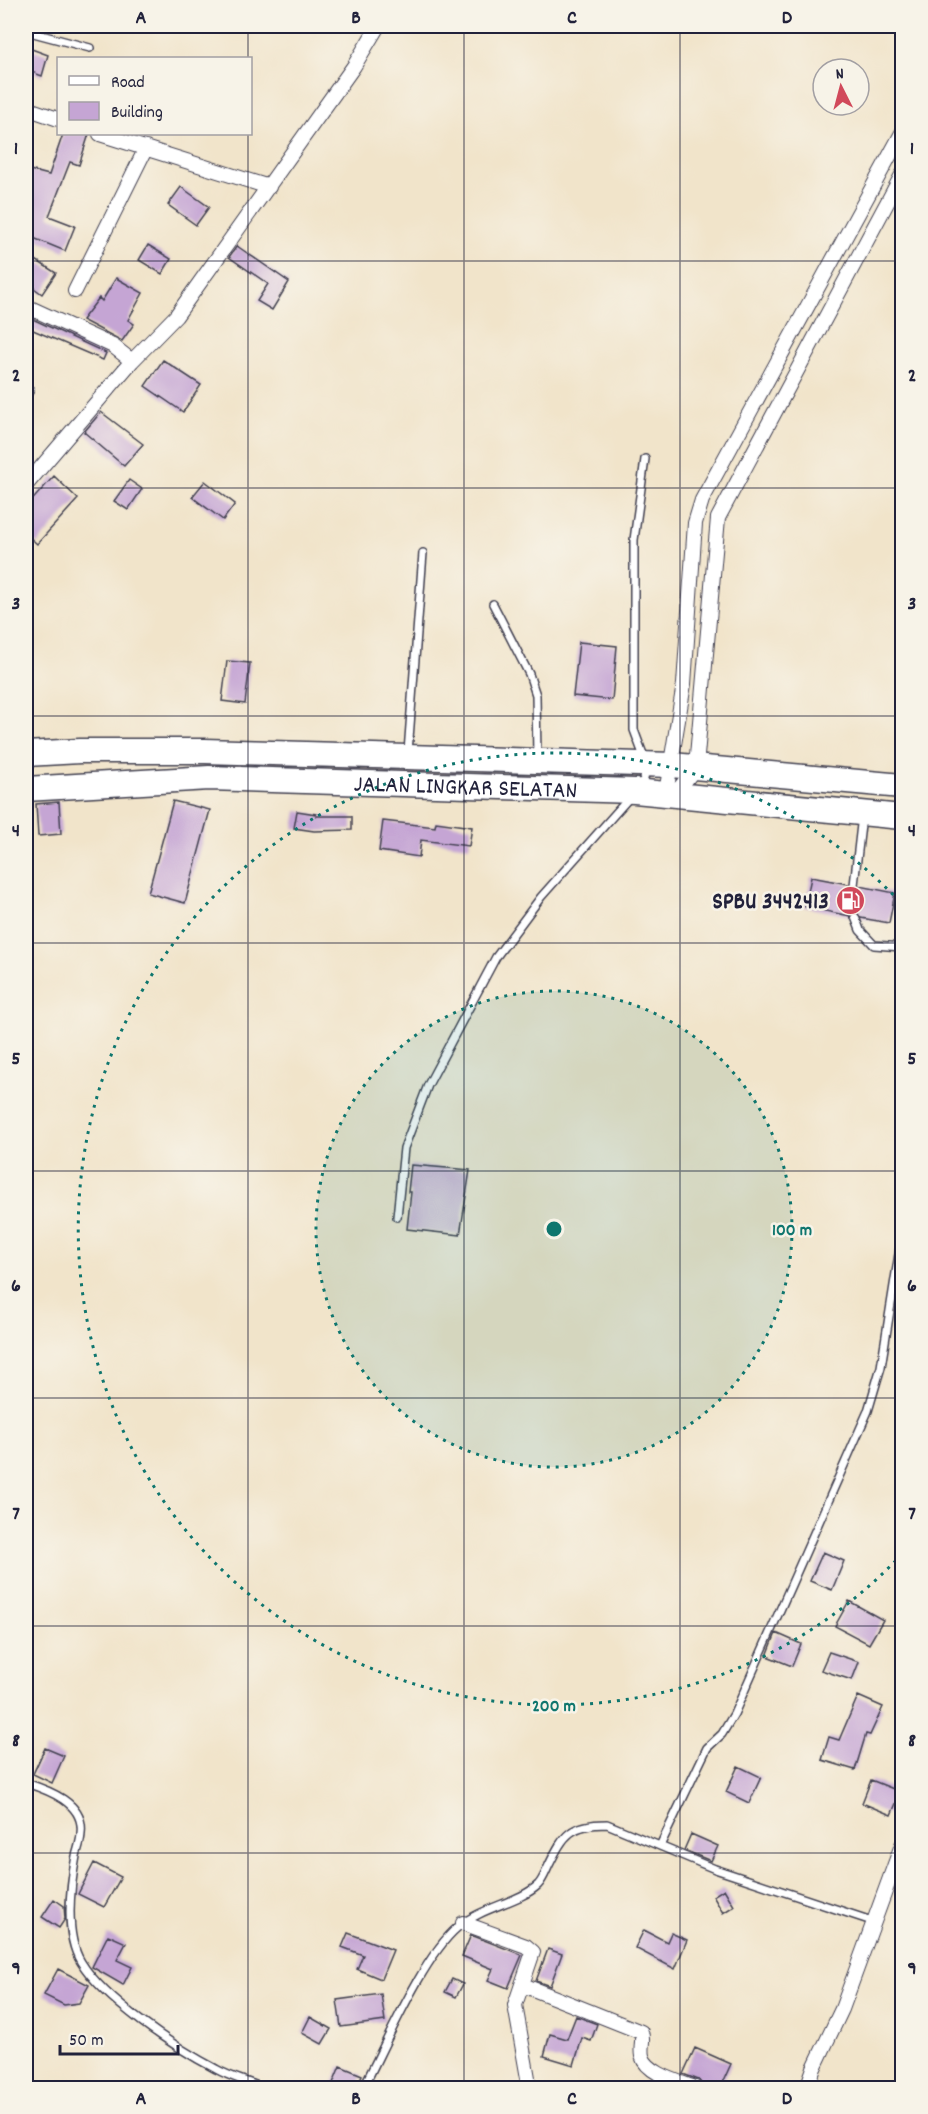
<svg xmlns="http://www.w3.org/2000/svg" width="928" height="2114" viewBox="0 0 928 2114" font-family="Dekko,sans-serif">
<rect width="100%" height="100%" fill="#f7f3e8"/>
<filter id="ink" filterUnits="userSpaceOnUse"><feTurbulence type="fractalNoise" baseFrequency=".0167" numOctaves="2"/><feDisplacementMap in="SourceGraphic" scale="12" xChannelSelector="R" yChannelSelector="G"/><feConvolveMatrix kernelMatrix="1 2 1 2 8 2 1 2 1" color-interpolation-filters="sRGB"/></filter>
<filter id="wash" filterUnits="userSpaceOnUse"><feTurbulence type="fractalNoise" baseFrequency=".008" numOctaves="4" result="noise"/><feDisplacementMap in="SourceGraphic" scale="24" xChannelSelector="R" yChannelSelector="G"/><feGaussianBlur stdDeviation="1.35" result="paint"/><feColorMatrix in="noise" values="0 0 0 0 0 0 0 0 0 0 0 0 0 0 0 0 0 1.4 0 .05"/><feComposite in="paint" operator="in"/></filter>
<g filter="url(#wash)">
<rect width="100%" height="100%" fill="#f1e4ca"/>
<g id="blocks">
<path fill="#c5a5d4" d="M26,47l22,8 -6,21 -16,-6z
M63,134h26l-10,31 -9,-3 -21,54 26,10 -10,25 -39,-16v-66l23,6z
M181,187l28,20 -13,18 -28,-20z
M148,245l23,14 -9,15 -23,-14z
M237,246l52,36 -17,28 -15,-9 11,-17 -39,-27z
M34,259l22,14 -14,21 -16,-12v-11z
M116,278l27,15 -15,27 6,4 -12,17 -40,-21 17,-22 3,3z
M26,316l80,37 -3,7 -77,-33z
M163,360l38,25 -18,27 -38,-26z
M101,412l42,32 -19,22 -40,-34z
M54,476l24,23 -41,45 -11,-10v-27z
M129,480l13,9 -14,21 -14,-9z
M205,481l30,23 -12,16 -31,-23z
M579,642l38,4 -5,54 -39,-4z
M227,661l23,2 -5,41 -23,-3z
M173,801l37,9 -25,93 -37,-10z
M59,802l2,32 -23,2 -2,-32z
M297,811l19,3v2h36v14l-38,1 -20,-3z
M383,821l52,6 1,-5 36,5 -3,19 -48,-6 -2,17 -40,-6z
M811,877l37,7 5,6 7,-4 35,7 -6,30 -28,-5 -5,-6 -6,4 -45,-9z
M411,1165l59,5 -10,65 -53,-6 4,-37h-3z
M823,1552l21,9 -12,29 -22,-9z
M849,1601l34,19 -14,24 -34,-18z
M776,1633l25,11 -9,22 -25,-10z
M829,1652l30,10 -7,18 -31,-10z
M858,1696l25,11 -13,28 -4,-1 -11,36 -33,-10 7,-23 10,3z
M45,1748l19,8 -12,27 -19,-9z
M738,1766l23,11 -12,26 -23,-11z
M871,1780l30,12 -10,23 -29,-12z
M691,1834l27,12 -7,15 -27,-11z
M94,1863l27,14 -17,30 -26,-13z
M724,1889l10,17 -11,7 -10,-17z
M54,1899l10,7 1,13 -6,9 -17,-11z
M644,1930l23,12 4,-9 16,7 -12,29 -40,-21z
M348,1933l45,17 -12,29 -24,-10 6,-14 -21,-8z
M108,1935l18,8 -9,17 15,7 -9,18 -31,-18z
M471,1935l51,20 -14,33 -20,-8 5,-11 -31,-13z
M548,1949l14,5 -12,32 -14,-5z
M58,1969l31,16 -10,18 -15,2 -20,-10z
M452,1979l11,5 -7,13 -11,-5z
M381,1994l4,27 -44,6 -4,-27z
M576,2016l21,8 -6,17 -9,-3 -8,27 -30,-9 6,-22 17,5z
M310,2017l21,12 -9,15 -20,-11z
M695,2048l36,16 -11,24h-16l-5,-8 -16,-6z
M340,2066l22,9 -6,13h-25z"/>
</g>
</g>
<g filter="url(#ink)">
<use href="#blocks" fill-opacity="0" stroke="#413f50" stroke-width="1.5"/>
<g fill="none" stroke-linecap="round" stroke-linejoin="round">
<defs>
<path id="lane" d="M26,31l64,17
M26,396l4,-6
M493,604l36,70 7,21 1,61
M408,752l15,-199
M638,787l6,-8 3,-14 -13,-35v-190l11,-81
M854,885l8,-69
M855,917l5,13 14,15 28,2
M397,1217l7,-69 24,-63 68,-128 45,-60 88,-99
M26,1783c22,7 59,20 55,50 0,8 -3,15 -5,23 -6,32 -12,78 5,106 23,38 95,86 135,107 14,8 31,12 46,19
M660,1846l47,-98 15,-14 12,-20 134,-303 13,-44 21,-132
M363,2088c22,-42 60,-132 95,-161 24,-20 62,-25 80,-42 5,-5 8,-14 11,-20 15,-31 22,-41 58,-41l108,45 160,53"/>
<path id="street" d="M26,108l32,11
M100,134l169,53
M75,291l71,-143
M26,306l87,40 19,15
M26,485l106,-124 44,-45 178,-250 24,-40
M666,793l18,-109 11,-161 7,-23 200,-367
M675,794l21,-27 22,-249 184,-343
M463,1923l63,23 7,6 -18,53 13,73
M523,1985l118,47c3,8 -1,15 1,24 5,18 38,26 53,32
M807,2088l7,-20 28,-59 60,-164"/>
<g id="highway">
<path d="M26,754l54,-3h125l467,14 230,21"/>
<path id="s1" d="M26,789l183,-11 426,13 267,26"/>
</g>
</defs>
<use href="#lane" stroke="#413f50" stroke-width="10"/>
<use href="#street" stroke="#413f50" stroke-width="16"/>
<use href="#highway" stroke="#413f50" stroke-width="27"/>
<use href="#lane" stroke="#fff" stroke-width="7"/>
<use href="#street" stroke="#fff" stroke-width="14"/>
<use href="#highway" stroke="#fff" stroke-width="24"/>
</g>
</g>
<path fill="none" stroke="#22223b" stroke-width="1.5" stroke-opacity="0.55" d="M248,26v32M464,26v2062M680,26v2062M248,134v1954M26,261h876M26,488h876M26,716h876M26,943h876M26,1171h876M26,1398h876M26,1626h876M26,1853h876"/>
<circle cx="554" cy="1229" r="238" fill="#0f766e" fill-opacity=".12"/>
<g fill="none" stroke="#0f766e" stroke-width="3" stroke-dasharray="3 6">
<circle cx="554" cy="1229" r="238"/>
<path d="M902 1554A476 476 0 1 1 902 904"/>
</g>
<defs>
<symbol id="fuel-disc" viewBox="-11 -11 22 22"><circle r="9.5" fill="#d1495b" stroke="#f7f3e8"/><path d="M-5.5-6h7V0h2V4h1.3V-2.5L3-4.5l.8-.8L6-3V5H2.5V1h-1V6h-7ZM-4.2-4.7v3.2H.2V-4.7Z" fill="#fff"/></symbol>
</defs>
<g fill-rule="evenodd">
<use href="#fuel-disc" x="834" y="884" width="33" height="33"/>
</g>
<g text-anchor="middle" stroke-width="5" stroke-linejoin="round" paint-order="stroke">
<g font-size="24" fill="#22223b" stroke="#f7f3e8">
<text dy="8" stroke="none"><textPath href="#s1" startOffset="440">JALAN LINGKAR SELATAN</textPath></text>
</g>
<g font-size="24" font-weight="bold" fill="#22223b" stroke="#f7f3e8" text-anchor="end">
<text x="829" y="908">SPBU 3442413</text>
</g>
</g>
<circle cx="554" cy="1229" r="9" fill="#0f766e" stroke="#f7f3e8" stroke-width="3"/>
<g font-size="18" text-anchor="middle" font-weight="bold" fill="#0f766e" stroke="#f7f3e8" stroke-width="5" stroke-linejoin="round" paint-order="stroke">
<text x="792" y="1235">100 m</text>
<text x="554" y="1711">200 m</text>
</g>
<rect width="928" height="2114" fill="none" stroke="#f7f3e8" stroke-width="66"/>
<rect x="57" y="57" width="195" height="78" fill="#f7f3e8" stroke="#a29fa3" stroke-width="1.5"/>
<rect x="69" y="76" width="30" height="9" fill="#ffffff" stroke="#a29fa3" stroke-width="1.5"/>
<text x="111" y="87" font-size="18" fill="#22223b">Road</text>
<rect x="69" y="102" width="30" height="18" fill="#c5a5d4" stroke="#a29fa3" stroke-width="1.5"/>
<text x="111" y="117" font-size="18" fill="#22223b">Building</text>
<g transform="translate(841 87) rotate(354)"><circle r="28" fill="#f7f3e8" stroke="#a29fa3" stroke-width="1.5"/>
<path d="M0-4.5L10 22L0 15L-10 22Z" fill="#d1495b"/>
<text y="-9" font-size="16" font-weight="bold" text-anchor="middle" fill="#22223b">N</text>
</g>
<path d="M60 2045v9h118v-9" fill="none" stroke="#22223b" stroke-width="3"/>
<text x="69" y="2045" font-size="18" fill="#22223b" stroke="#f7f3e8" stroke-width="4.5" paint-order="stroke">50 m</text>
<rect x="33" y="33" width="862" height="2048" fill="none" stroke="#22223b" stroke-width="2"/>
<g font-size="20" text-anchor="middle" font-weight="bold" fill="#22223b">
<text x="141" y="23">A</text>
<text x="356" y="23">B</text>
<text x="572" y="23">C</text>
<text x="787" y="23">D</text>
<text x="16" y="154">1</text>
<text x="912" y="154">1</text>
<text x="16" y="381">2</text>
<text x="912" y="381">2</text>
<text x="16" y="609">3</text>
<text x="912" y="609">3</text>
<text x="16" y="836">4</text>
<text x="912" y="836">4</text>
<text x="16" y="1064">5</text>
<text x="912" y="1064">5</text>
<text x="16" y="1291">6</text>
<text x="912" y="1291">6</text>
<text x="16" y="1519">7</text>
<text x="912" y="1519">7</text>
<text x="16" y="1746">8</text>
<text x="912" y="1746">8</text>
<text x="16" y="1974">9</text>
<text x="912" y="1974">9</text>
<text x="141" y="2104">A</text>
<text x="356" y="2104">B</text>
<text x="572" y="2104">C</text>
<text x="787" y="2104">D</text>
</g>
</svg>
